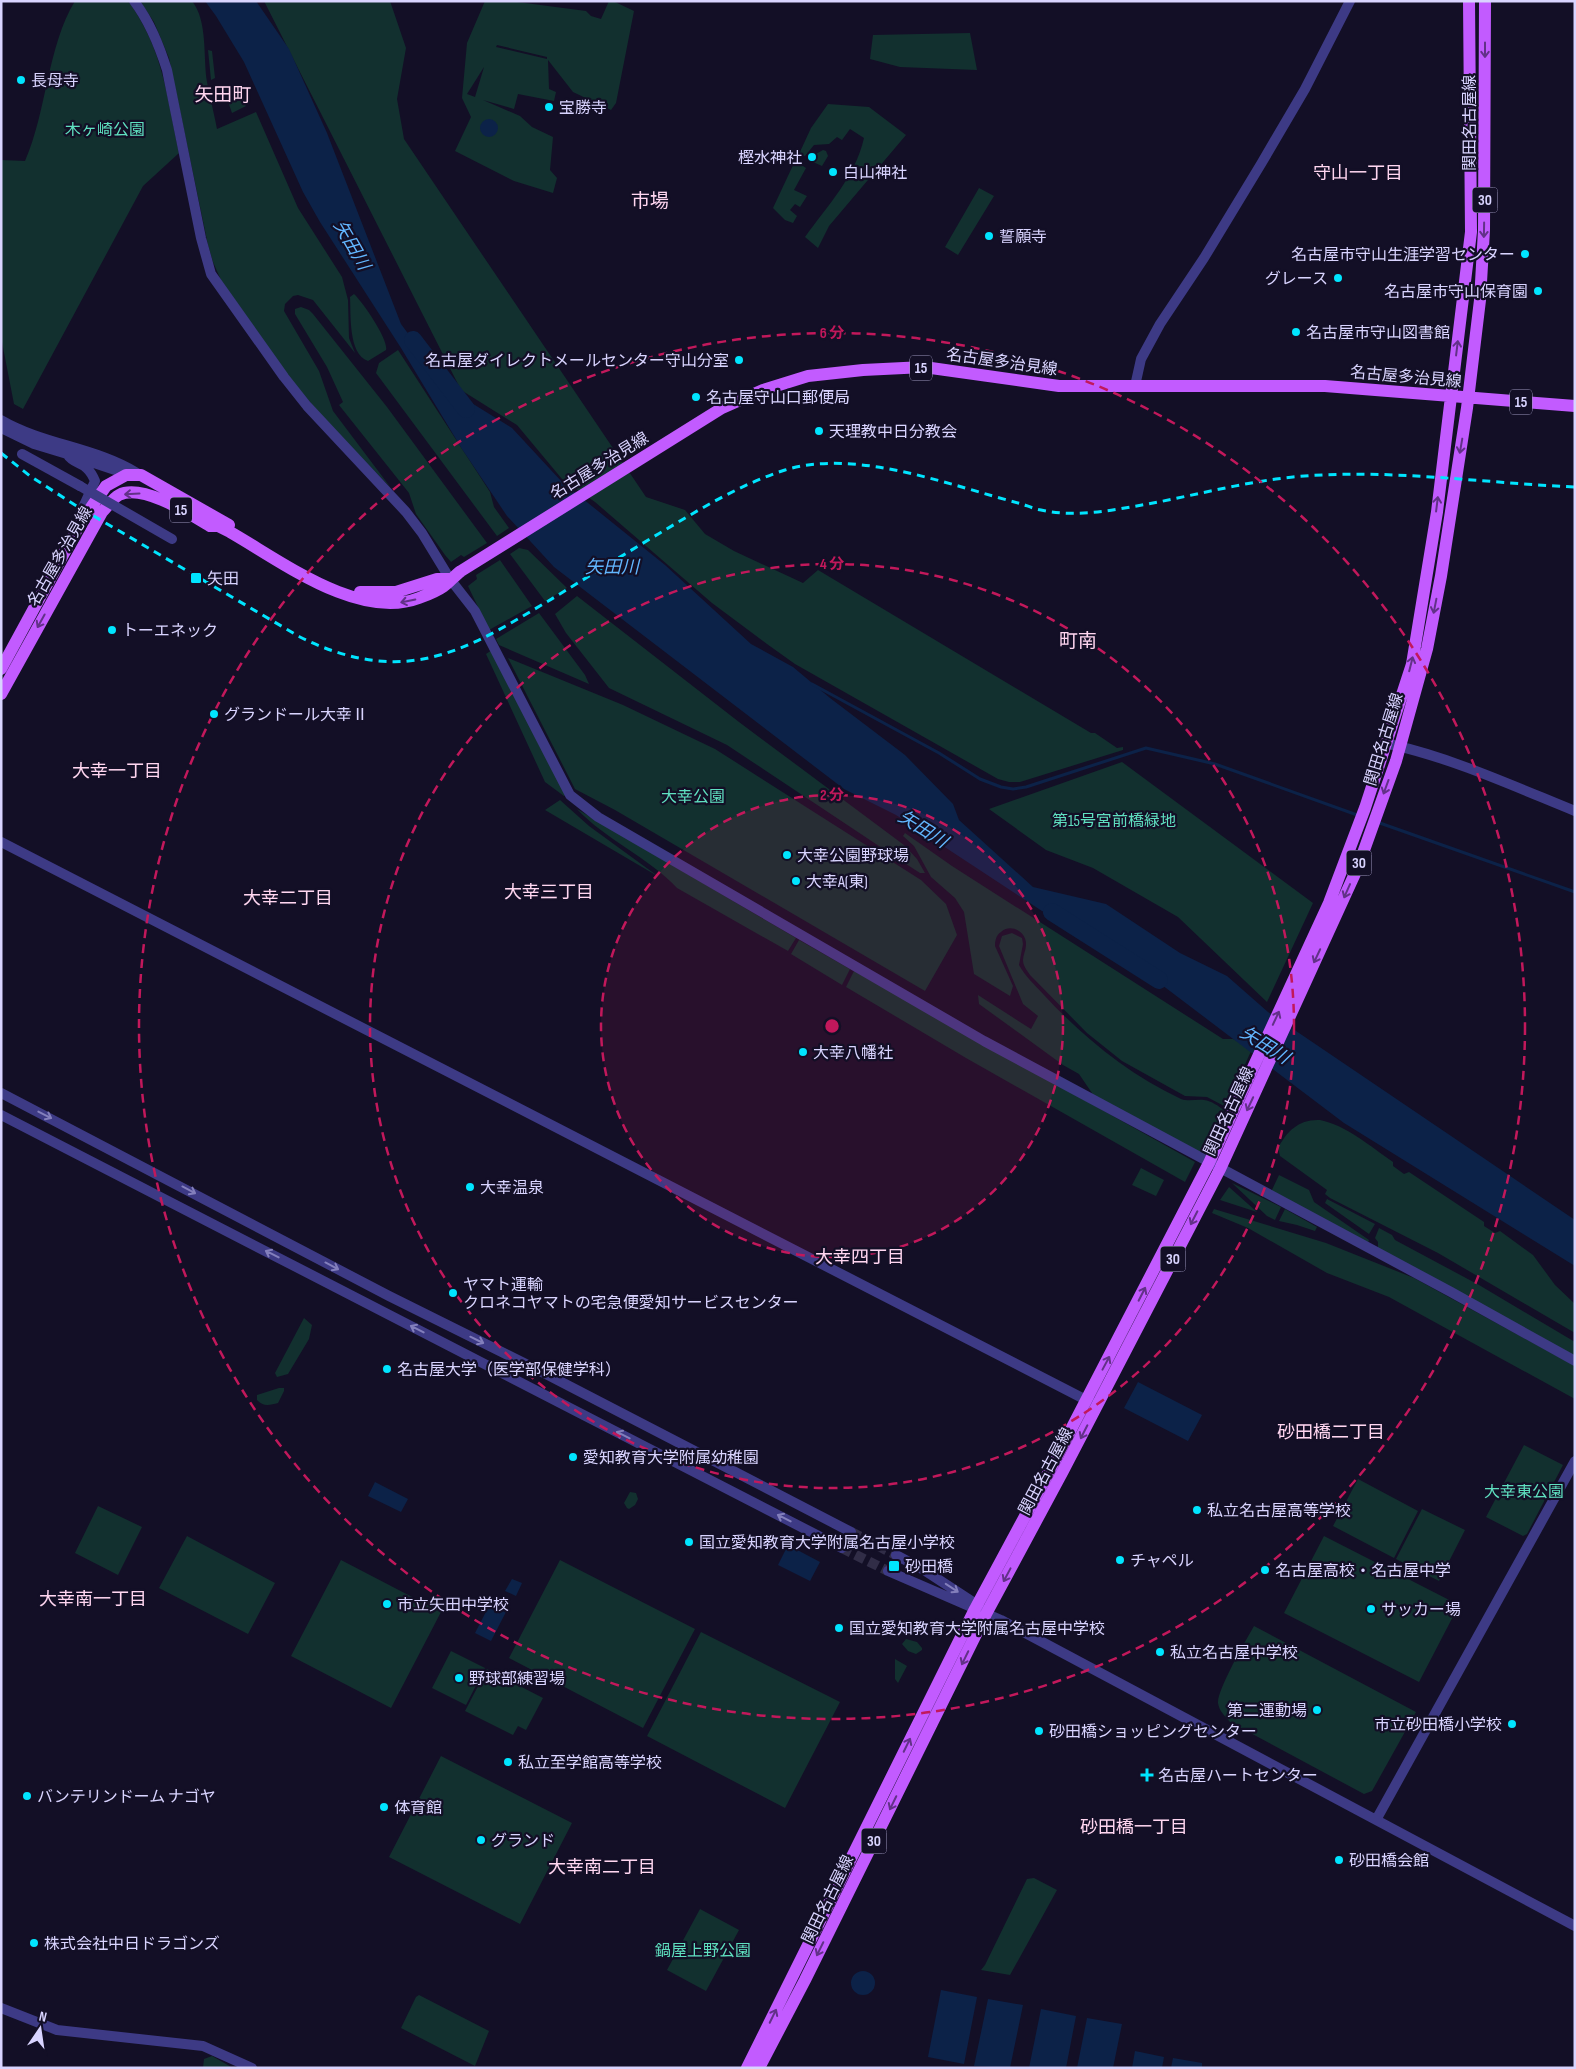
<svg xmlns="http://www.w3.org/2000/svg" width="1576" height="2069" viewBox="0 0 1576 2069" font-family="'Sofia Sans Condensed','Noto Sans JP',sans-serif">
<rect width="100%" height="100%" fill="#130f26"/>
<path fill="#12302f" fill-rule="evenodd" d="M75,1h53c35,47 39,96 51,152l-36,33 -120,223 -9,-5 -13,-67v-177l24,1c22,-50 22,-114 50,-160z
M140,1h52c16,20 11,57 15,81 3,16 7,31 10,47l39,-17 42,96 44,69 6,23 1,38 6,15 -42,-53 -15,-5 -5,1 -8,8 -1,7 35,60 14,40 58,77 -66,-68 -35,-42 -69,-98 -8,-18 -5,-17 -39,-187 -15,-36z
M264,1h126l16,47 -9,51 7,40 242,358 39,13 20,24 29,17 69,32 15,-13 273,163h4l22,15 6,-1v3l-103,32h-11l-11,-3 -203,-115 -28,-20 -55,-41 -117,-101 -33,-23 -45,-54 -56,-35z
M485,1h25l76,10 5,5 10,3 8,-18h4l21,10 -18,92 -5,7 -38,-18 -25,-32 1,29 7,3 -2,9 -36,-7 -4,15 -31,-9 37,16 12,11 21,10 -3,33 7,8 -4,15 -39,-12 -59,-30 16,-34 -9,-19 5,-55zM497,45l50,12v2l-51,-12zM484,67l-9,30 -8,-3z
M970,33l7,37 -77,-3 -30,-8 3,-24z
M208,50l4,1 3,27 -4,2z
M228,85l6,1 12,20 -14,7 -8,-23z
M828,104l41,3 37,28 -77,91 -11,22 -13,-11c23,-32 50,-60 59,-99l-14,-9 -8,11 -5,-3 -8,7 -15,1 -9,11 -6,-2 12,-26z
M823,150l3,1 2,5 -6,10 -9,-4 4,-7 -1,-1z
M795,161l11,7 -12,22 13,6 -7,11 -5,-3 -5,6 7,6 -4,7 -8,-3 -12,-12z
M979,188l15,8 -36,59 -13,-8z
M354,294c8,7 35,46 32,56l-18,11c-20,-7 -17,-47 -18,-64z
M301,307l8,3 4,4 74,93 100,136 -23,14 -3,-2 -10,7 -6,-7 -29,-41 -7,-21 -70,-88 4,-3 -16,-35 -32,-53v-5z
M398,350l92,142 4,15 15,21 -12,8 -121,-163 3,-10z
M519,548l9,2 39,38 -22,13 -35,-47z
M500,560l32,46 -43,24 -21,-44 9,-7 -1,-4z
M577,596l162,126 165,123 13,14 8,14h-5l-14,-9 -179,-119 -118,-57 -43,-55 -11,-19z
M539,613l46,62 4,9 -90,-39 -3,-6z
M492,650l74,145 -2,1 -19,-14 -59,-128z
M508,658l115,47 92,44 206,131 25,24 11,31 -32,56 -310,-181 -40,-21z
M1122,762l191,141 -46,99 -89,-85 -85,-49 -47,-18 -57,-41z
M560,800l29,26 70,51 -114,-67z
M577,809l219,129 -8,13 -111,-63c-29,-31 -71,-48 -100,-79z
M905,833l47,33 271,173h10l19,10 -26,58 -19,-10 -22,-1 -63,-35 -35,-28 -57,-58c-3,-5 -7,-9 -7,-15 0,-5 3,-10 3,-15 1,-13 -15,-22 -25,-13 -5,3 -6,9 -6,14l18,40 -3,10 -36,-22 -10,-62 -9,-14 -24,-21 -17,-31 -11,-10z
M1012,933l10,5 1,6 -4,21c6,11 16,20 25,30 39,42 84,79 137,104 8,3 15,0 23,1 8,1 14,6 20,10l-20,45 -110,-59 -15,-22 -16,-9 -84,-61 -1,-9 53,34 7,-13 -15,-12 -24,-58 3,-10z
M799,940l51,29 -8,16 -51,-31z
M854,971l341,191 -10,20 -219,-124 -120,-71z
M1320,1120c26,5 51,27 73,42v4l11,8 5,-2 75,50v4l11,7 5,-2 33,24 22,30 20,19v29l-137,-80 -108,-55 -5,-4 2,-4 -47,-34 -2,-8c9,-17 21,-29 42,-28z
M1141,1168l23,12 -8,16 -24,-11z
M1279,1175l30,15 5,12 55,38 -1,3 -97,-51z
M1232,1183l49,24 -6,13 -8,-4z
M1229,1187l28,25 -37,-12z
M1327,1199l48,25 -6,10 -44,-31z
M1214,1209l112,34 88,35 161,88v33l-186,-102 -62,-24 -79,-45 -36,-15z
M1285,1209l32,18 -2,4 -18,-6 -18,-4z
M1379,1228l13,7 3,5 84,45 96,57v14l-197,-107v-7l-3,-4z
M304,1318l8,7 -3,14 -21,35 -11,3 -2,-4z
M279,1388h5v3l-6,12c-8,2 -15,4 -21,-3v-5z
M1524,1445l39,20 -36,69 -4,2 -37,-19z
M1358,1479l60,32 -24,47 -61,-32z
M630,1492l6,1 2,6 -3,6 -6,4 -2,-1 -3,-5z
M98,1506l44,21 -24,48 -43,-22z
M1422,1509l43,21 -26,51 -43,-22z
M187,1536l88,47 -27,51 -89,-46z
M1324,1536l135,69 -40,77 -135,-69z
M341,1560l100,52 -50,96 -100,-52z
M560,1560l135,69 -52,99 -134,-70z
M1254,1626l162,86 -44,79 -8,3 -134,-72c-5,-6 -11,-11 -12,-19 -1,-13 28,-63 36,-77z
M701,1632l139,70 -55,106 -138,-72z
M906,1639l11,3 5,6v2l-6,4 -8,-3 -6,-7z
M451,1651l34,17 -19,37 -34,-17z
M895,1659l12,7 -9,17 -3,-4z
M487,1669l56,29 -17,32 -8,-4 -5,9 -48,-24z
M441,1756l131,67 -52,101 -131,-67z
M1034,1878l23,12 -47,85 -29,-5 4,-5 42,-86z
M700,1909l39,21 -33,61 -39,-21z
M419,1995l70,36 -14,35 -74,-38 15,-31z
M212,2056l21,12h-30l1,-9z"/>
<path fill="#0c2248" d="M205,1h51l33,48 38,84 74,191 48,65 63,39 50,54 103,83 86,79 42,23 37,31 75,57 48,49 6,16 74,67 73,17 74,49 47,23 41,36 307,208v46l-231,-143 -244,-185 -58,-27 -146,-96 -52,-26 -290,-222 -47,-51 -45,-67 -61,-101 -81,-126 -17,-30 -59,-130 -28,-46z
M480 128a9 9 0 1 1 18 0a9 9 0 1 1-18 0Z
M1138,1382l64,33 -14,26 -64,-33z
M375,1482l33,17 -7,13 -33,-16z
M788,1545l32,17 -10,19 -32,-16z
M512,1579l10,4 -6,13 -11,-5z
M491,1602l16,8 -16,31 -16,-8z
M851 1983a12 12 0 1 1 24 0a12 12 0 1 1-24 0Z
M941,1990l36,7 -13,67 -36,-7z
M988,1999l35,6 -13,63 -36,-2z
M1041,2009l35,7 -10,52h-37z
M1087,2018l35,6 -9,44h-36z
M1135,2051l29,6 -2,11h-30z
M1173,2058l29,5v5h-31z"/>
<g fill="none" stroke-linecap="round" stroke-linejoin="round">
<path stroke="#0c2248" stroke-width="3" d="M812,684l127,69 41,26 21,8 12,2 13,-2 120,-39 69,16 145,52
M1377,822l198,70"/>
<path stroke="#0c2248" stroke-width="18" d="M413,340l53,69
M1052,912l107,68"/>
<path stroke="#312d47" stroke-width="10" stroke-dasharray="10 5" stroke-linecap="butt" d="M851,1532l45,23
M842,1548l46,23"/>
<path stroke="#3d3a85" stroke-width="10" d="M134,1c16,21 25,44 33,69l34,168 10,36 73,103 23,29 99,106 16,21 28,46 25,32 95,184 28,22 386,224 467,251 124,69
M1135,386l6,-27 19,-35 44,-66 57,-94 44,-75 45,-88
M1,420c43,25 94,27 136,53
M1,428l33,16 33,10c8,13 19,5 28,27l-15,33 1,7
M22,454l58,32
M67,454l66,22
M1393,745c59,13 125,43 182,66
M1,842l1091,561
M1,1093l388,203 157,78 305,158
M1,1115l841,433
M896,1555l28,15 55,36
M888,1571l113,49 574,306
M1376,1820l199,-359
M1,2008l56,22 146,16 49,22"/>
<path stroke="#c25bff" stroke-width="12" d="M360,592h36l41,-13h13
M1,669l80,-147 25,-36 20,-11h15l88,50
M1,694l101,-182c5,-5 11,-14 17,-17 23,-12 71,19 91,31h8l12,6c51,29 129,89 189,66 8,-3 18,-7 25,-12 6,-4 10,-10 17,-15l261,-163 41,-18 45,-14 55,-6 61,-3 135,19h266l250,20
M747,2068l228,-459 77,-143 157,-303 120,-260 36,-95 47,-144 25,-152 34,-280 -2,-231
M759,2068l46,-88 181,-366 77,-143 157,-302 138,-302 38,-106 31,-112 14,-73 26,-168 13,-108 4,-70 1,-229"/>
<path stroke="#00e5ff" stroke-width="3" stroke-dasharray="8 6" stroke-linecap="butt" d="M1,453l29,23 45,29 225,132c36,18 76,29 117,23 47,-7 87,-33 128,-57 38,-23 76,-47 115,-70 40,-24 81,-49 125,-63 73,-22 166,16 237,34 6,2 12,5 19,6 35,8 72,0 107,-6 48,-9 96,-22 145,-27 94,-9 188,6 282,10"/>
<path stroke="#3d3a85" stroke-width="10" d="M80,486l92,53"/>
</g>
<defs><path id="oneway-shaft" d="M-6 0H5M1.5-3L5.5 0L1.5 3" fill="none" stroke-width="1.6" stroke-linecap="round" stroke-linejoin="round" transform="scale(1.25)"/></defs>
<g stroke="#623188">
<use href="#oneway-shaft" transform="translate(1485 50) rotate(90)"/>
<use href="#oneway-shaft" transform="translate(1484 230) rotate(91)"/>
<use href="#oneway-shaft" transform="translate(1457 348) rotate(-83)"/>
<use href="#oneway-shaft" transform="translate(1461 446) rotate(100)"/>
<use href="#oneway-shaft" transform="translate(132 494) rotate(177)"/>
<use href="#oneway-shaft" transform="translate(1437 504) rotate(-83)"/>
<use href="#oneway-shaft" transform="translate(408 601) rotate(168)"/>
<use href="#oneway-shaft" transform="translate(1435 606) rotate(101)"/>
<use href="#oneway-shaft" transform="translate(41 621) rotate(119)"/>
<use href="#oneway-shaft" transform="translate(1411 664) rotate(-76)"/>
<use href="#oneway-shaft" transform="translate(1386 787) rotate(110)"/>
<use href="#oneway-shaft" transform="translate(1347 891) rotate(114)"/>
<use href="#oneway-shaft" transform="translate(1317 956) rotate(115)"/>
<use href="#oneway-shaft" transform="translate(1276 1018) rotate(-65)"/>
<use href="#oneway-shaft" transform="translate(1250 1104) rotate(115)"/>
<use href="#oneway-shaft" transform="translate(1194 1218) rotate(117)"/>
<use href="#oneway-shaft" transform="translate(1142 1294) rotate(-63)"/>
<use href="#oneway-shaft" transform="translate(1106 1363) rotate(-62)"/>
<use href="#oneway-shaft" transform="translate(1084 1432) rotate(117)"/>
<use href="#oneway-shaft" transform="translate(1007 1575) rotate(118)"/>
<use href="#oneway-shaft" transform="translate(965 1658) rotate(116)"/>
<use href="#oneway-shaft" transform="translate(907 1745) rotate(-64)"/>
<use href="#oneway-shaft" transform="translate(893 1803) rotate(116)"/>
<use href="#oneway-shaft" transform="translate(820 1949) rotate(116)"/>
<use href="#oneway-shaft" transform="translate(773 2016) rotate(-64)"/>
</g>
<g stroke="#837fbc">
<use href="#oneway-shaft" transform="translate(45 1115) rotate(27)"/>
<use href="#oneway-shaft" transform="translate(189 1190) rotate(28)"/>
<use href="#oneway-shaft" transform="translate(272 1254) rotate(-153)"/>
<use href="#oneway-shaft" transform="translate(332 1266) rotate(28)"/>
<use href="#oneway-shaft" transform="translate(417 1329) rotate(-153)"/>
<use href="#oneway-shaft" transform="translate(477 1340) rotate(26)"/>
<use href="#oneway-shaft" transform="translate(623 1435) rotate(-153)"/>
<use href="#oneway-shaft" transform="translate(784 1518) rotate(-153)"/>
<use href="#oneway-shaft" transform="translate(952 1588) rotate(33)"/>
</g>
<circle cx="832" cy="1026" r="231" fill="#c2185b" fill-opacity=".12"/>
<g fill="none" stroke="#c2185b" stroke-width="2.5" stroke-dasharray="9 6">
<circle cx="832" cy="1026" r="231"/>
<circle cx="832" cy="1026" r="462"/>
<circle cx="832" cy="1026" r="693"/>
</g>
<g fill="#00e5ff" stroke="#130f26" stroke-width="2">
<circle cx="21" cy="80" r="5"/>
<circle cx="549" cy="107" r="5"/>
<circle cx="812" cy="157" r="5"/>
<circle cx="833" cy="172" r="5"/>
<circle cx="989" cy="236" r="5"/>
<circle cx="1525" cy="254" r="5"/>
<circle cx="1338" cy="278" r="5"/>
<circle cx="1538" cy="291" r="5"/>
<circle cx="1296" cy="332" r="5"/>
<circle cx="739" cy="360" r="5"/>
<circle cx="696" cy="397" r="5"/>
<circle cx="819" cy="431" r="5"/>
<rect x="190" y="572" width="12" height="12" rx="2.5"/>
<circle cx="112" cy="630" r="5"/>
<circle cx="214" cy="714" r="5"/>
<circle cx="787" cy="855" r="5"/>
<circle cx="796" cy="881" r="5"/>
<circle cx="803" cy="1052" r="5"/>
<circle cx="470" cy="1187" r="5"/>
<circle cx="453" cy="1293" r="5"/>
<circle cx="387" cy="1369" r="5"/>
<circle cx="573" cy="1457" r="5"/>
<circle cx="1197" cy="1510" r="5"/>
<circle cx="689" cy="1542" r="5"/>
<circle cx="1120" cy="1560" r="5"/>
<rect x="888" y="1560" width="12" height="12" rx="2.5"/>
<circle cx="1265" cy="1570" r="5"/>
<circle cx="387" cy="1604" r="5"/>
<circle cx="1371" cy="1609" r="5"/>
<circle cx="839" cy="1628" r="5"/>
<circle cx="1160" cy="1652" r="5"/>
<circle cx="459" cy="1678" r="5"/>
<circle cx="1317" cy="1710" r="5"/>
<circle cx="1512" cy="1724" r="5"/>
<circle cx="1039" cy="1731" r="5"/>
<circle cx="508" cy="1762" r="5"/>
<path d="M1144.5 1767.5h5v5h5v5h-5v5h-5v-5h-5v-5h5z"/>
<circle cx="27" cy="1796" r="5"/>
<circle cx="384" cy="1807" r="5"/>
<circle cx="481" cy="1840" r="5"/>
<circle cx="1339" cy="1860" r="5"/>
<circle cx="34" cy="1943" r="5"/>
</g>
<g text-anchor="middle" stroke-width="4.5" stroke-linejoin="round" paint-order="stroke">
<g fill="#130f26" stroke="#9e99be" stroke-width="1">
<rect x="1472.5" y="187.5" width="25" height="25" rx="4"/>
<rect x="910" y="355.5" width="22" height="25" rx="4"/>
<rect x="1510" y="389.5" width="22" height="25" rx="4"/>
<rect x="170" y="497.5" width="22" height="25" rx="4"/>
<rect x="1346.5" y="850.5" width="25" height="25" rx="4"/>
<rect x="1160.5" y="1246.5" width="25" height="25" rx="4"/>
<rect x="861.5" y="1828.5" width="25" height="25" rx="4"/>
</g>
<g font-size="15" font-weight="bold" fill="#d9d4ff">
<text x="1485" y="205">30</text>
<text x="921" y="373">15</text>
<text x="1521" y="407">15</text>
<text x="181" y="515">15</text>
<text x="1359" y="868">30</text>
<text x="1173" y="1264">30</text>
<text x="874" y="1846">30</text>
</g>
<g font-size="16" fill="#d9d4ff" stroke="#130f26" text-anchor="start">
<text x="31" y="86">長母寺</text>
<text x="559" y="113">宝勝寺</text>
<text x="802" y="163" text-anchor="end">樫水神社</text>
<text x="843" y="178">白山神社</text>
<text x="999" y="242">誓願寺</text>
<text x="1515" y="260" text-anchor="end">名古屋市守山生涯学習センター</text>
<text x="1328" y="284" text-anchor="end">グレース</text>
<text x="1528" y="297" text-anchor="end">名古屋市守山保育園</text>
<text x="1306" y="338">名古屋市守山図書館</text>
<text x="729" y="366" text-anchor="end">名古屋ダイレクトメールセンター守山分室</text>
<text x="706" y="403">名古屋守山口郵便局</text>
<text x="829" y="437">天理教中日分教会</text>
<text x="207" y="584">矢田</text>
<text x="122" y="636">トーエネック</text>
<text x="224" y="720">グランドール大幸Ⅱ</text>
<text x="797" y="861">大幸公園野球場</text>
<text x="806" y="887">大幸A(東)</text>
<text x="813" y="1058">大幸八幡社</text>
<text x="480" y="1193">大幸温泉</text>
<text x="463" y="1290">ヤマト運輸<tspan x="463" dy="18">クロネコヤマトの宅急便愛知サービスセンター</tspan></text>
<text x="397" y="1375">名古屋大学（医学部保健学科）</text>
<text x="583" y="1463">愛知教育大学附属幼稚園</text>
<text x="1207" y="1516">私立名古屋高等学校</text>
<text x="699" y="1548">国立愛知教育大学附属名古屋小学校</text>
<text x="1130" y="1566">チャペル</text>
<text x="905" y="1572">砂田橋</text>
<text x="1275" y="1576">名古屋高校・名古屋中学</text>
<text x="397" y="1610">市立矢田中学校</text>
<text x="1381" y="1615">サッカー場</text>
<text x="849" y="1634">国立愛知教育大学附属名古屋中学校</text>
<text x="1170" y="1658">私立名古屋中学校</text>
<text x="469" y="1684">野球部練習場</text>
<text x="1307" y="1716" text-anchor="end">第二運動場</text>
<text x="1502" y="1730" text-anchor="end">市立砂田橋小学校</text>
<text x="1049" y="1737">砂田橋ショッピングセンター</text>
<text x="518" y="1768">私立至学館高等学校</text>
<text x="1158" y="1781">名古屋ハートセンター</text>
<text x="37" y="1802">バンテリンドーム ナゴヤ</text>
<text x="394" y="1813">体育館</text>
<text x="491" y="1846">グランド</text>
<text x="1349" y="1866">砂田橋会館</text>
<text x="44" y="1949">株式会社中日ドラゴンズ</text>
</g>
<g font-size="16" fill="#d9d4ff" stroke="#130f26">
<text transform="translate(1469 123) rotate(-90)" y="6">関田名古屋線</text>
<text transform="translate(1002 361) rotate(8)" y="6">名古屋多治見線</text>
<text transform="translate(1406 376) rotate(5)" y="6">名古屋多治見線</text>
<text transform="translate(599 465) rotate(-32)" y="6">名古屋多治見線</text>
<text transform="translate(59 556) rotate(-60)" y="6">名古屋多治見線</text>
<text transform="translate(1383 739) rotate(-73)" y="6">関田名古屋線</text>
<text transform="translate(1228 1111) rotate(-65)" y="6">関田名古屋線</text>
<text transform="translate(1045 1471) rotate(-62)" y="6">関田名古屋線</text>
<text transform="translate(827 1899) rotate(-64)" y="6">関田名古屋線</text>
</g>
<g font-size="16" fill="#5fe0c0" stroke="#130f26">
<text x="105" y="135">木ヶ崎公園</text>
<text x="693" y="802">大幸公園</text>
<text x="1114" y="826">第15号宮前橋緑地</text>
<text x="1524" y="1497">大幸東公園</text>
<text x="703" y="1956">鍋屋上野公園</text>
</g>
<g font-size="18" fill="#ffd6f0" stroke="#130f26">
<text x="1358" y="179">守山一丁目</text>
<text x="117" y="777">大幸一丁目</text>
<text x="549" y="898">大幸三丁目</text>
<text x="288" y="904">大幸二丁目</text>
<text x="860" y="1263">大幸四丁目</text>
<text x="1331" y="1438">砂田橋二丁目</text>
<text x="93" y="1605">大幸南一丁目</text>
<text x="1134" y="1833">砂田橋一丁目</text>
<text x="602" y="1873">大幸南二丁目</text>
</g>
<g font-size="18" font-style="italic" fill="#62b6ff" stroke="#130f26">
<text transform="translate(352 245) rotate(60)" y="6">矢田川</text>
<text x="612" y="573">矢田川</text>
<text transform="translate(923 829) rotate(32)" y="6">矢田川</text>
<text transform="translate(1265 1045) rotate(32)" y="6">矢田川</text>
</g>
<g font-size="19" fill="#ffd6f0" stroke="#130f26">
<text x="223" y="101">矢田町</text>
<text x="650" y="207">市場</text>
<text x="1078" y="647">町南</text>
</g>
</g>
<circle cx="832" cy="1026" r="8" fill="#c2185b" stroke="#130f26" stroke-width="2.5"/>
<g font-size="15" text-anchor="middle" font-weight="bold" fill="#c2185b" stroke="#130f26" stroke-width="4.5" stroke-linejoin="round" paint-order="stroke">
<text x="832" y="338">6 分</text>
<text x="832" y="569">4 分</text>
<text x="832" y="800">2 分</text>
</g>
<rect width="1576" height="2069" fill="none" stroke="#d9d4ff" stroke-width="5"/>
<g transform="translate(40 2029) rotate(13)" stroke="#130f26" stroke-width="4" paint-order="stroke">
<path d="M0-4L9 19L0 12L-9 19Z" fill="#d9d4ff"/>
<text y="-8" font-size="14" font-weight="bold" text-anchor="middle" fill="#d9d4ff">N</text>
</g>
</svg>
